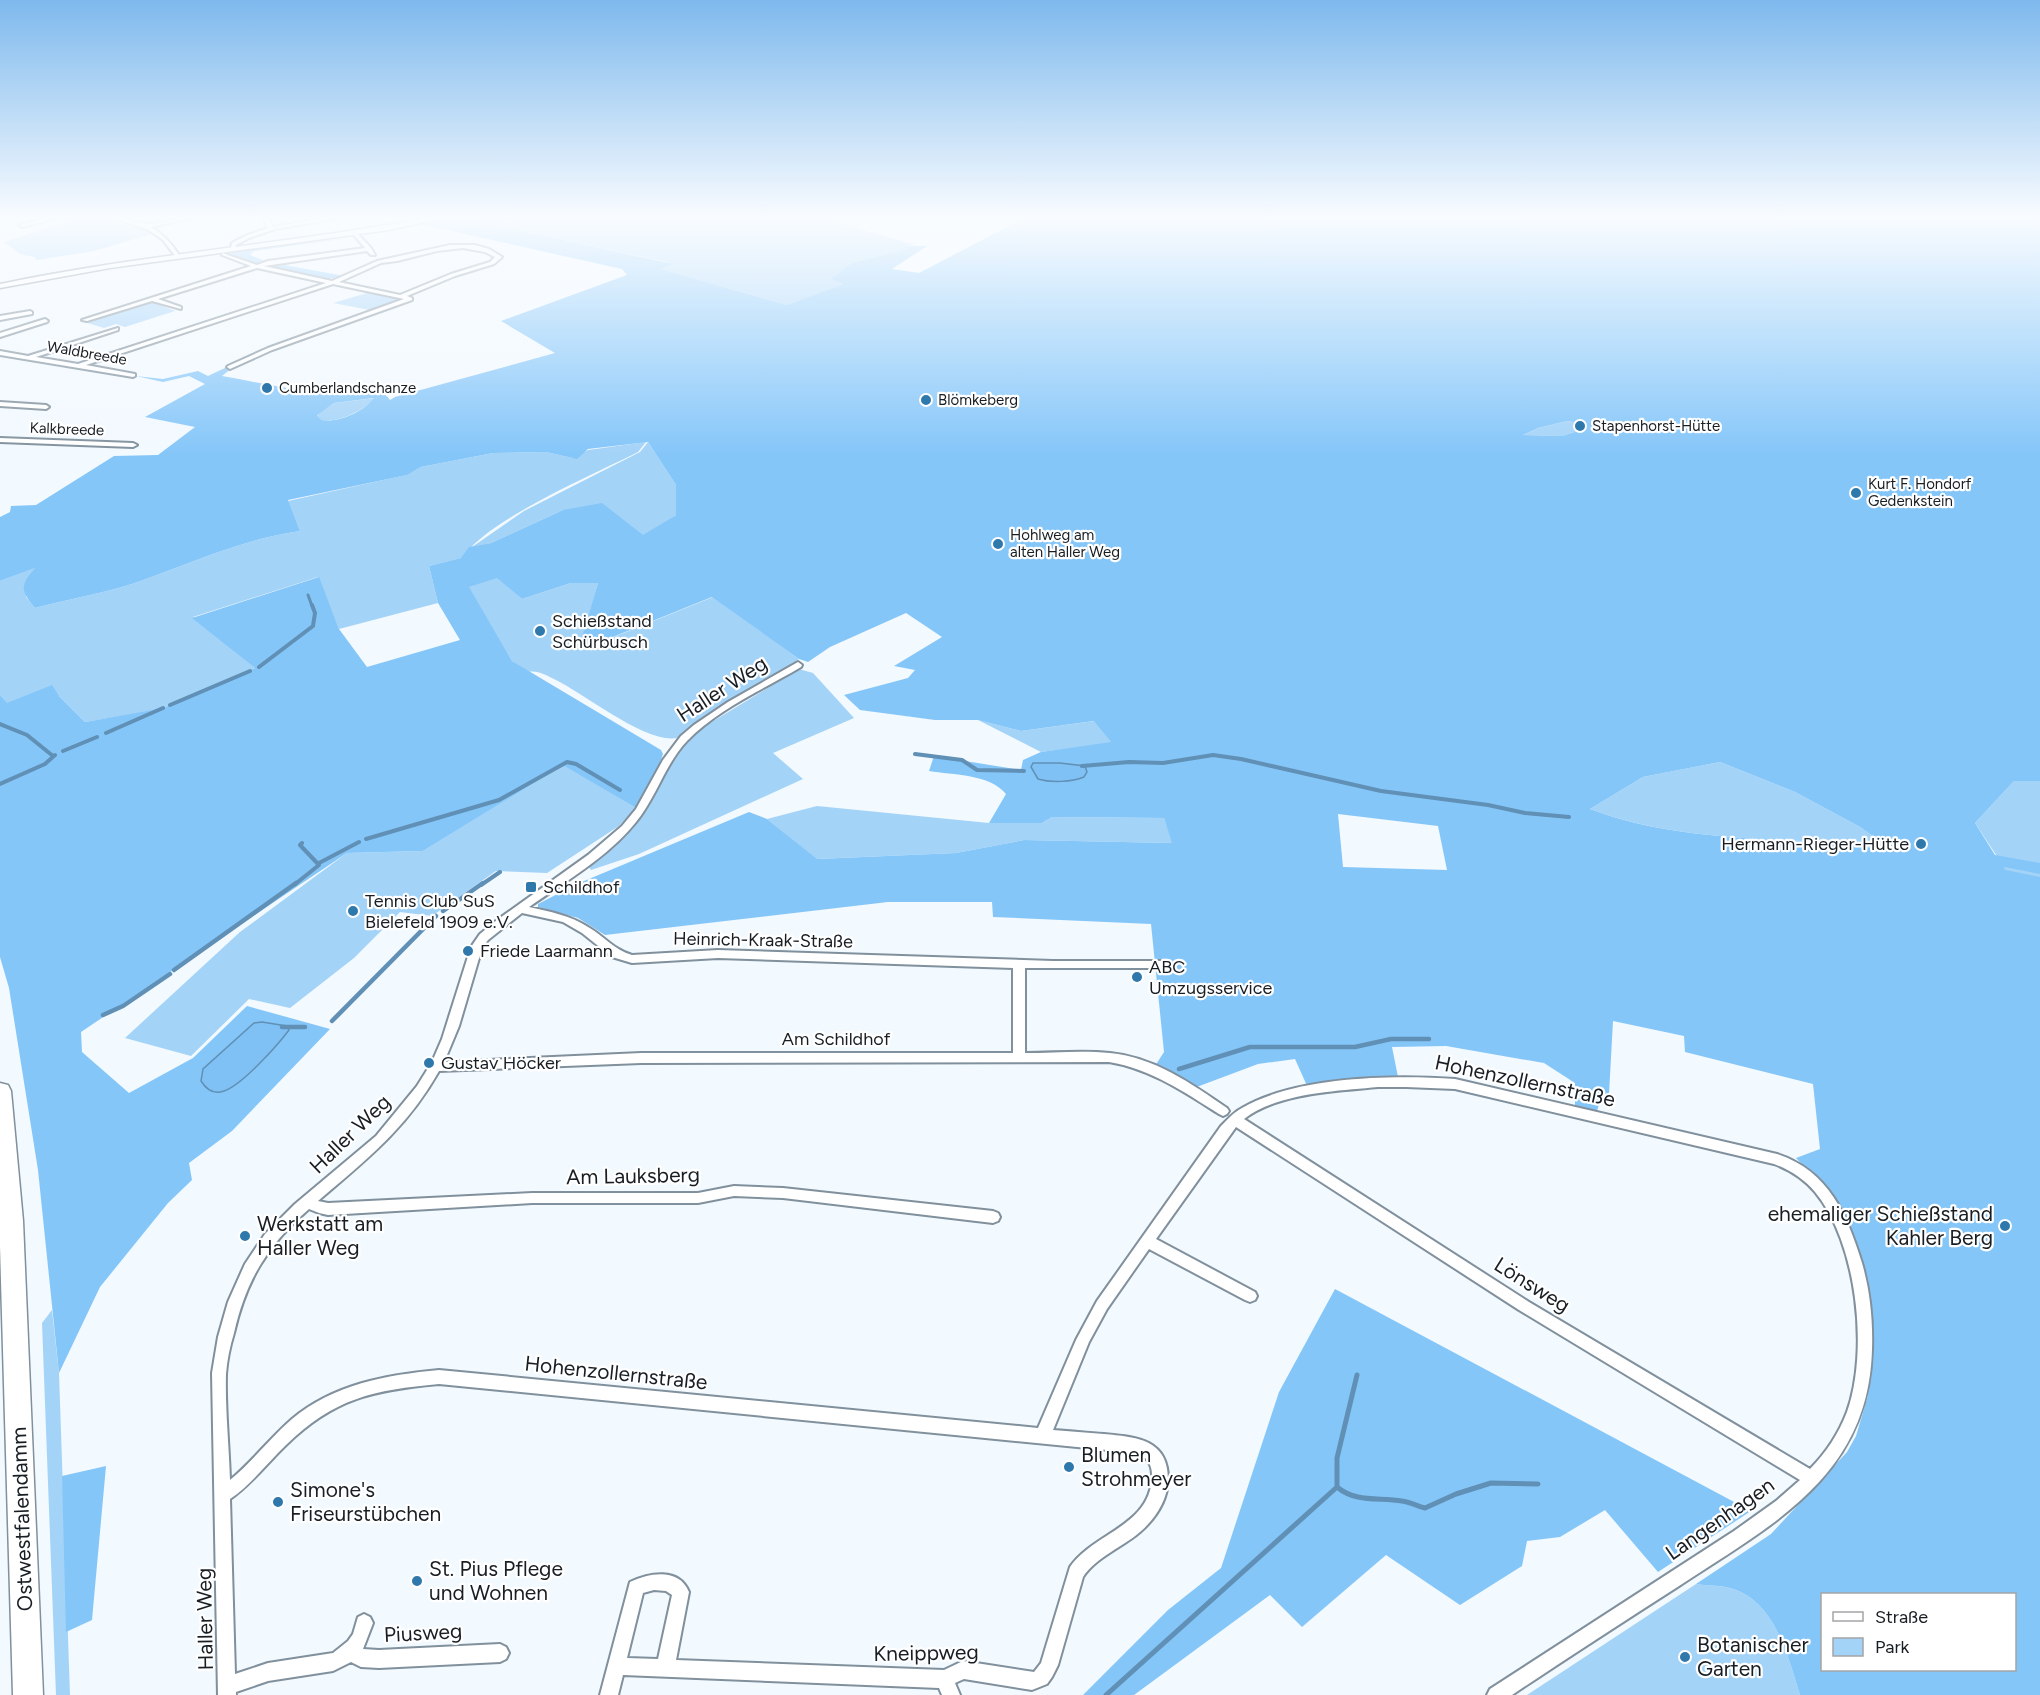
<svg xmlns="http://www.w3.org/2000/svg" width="2040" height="1695" viewBox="0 0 2040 1695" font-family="Figtree,sans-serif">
<rect width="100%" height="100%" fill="#f2f9ff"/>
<path fill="#a4d3f8" d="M77,217c27,0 51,3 75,17l-58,17 -57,9 -3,-3 -14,-3 -16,-12 66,-21 -2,-1z
M459,217h392l-12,6 76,22 -12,1 7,3 -58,14 -20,16 14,5 -59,21 -128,-36 12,-6z
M374,291l30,9 -29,11 -42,-8z
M150,301l25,10 -50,16 -9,-3 -12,4 -20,-6z
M376,398c-15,13 -35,25 -56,22l-3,-6 17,-11z
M1567,421l13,2 7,5 -25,8 -39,-1 15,-7z
M646,442l-8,10c-45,23 -150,67 -176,106l-33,8 9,37 -99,26 -21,-52 -125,40 62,51 -91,41 -79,13 -26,-26 -52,8 -7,-9v-114l37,-14 -11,30 9,11c34,-9 70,-15 103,-26 54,-19 105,-43 162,-51l-12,-30 118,-26 15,-8 72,-14 53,-1 27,6 15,-8z
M648,442l28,43v30l-33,21 -80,-26 -72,33 -19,4 52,-36 116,-59z
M497,577l25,22 49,-16h27l-19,68 134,-54 86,62 -122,79c-31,6 -92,-44 -123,-59 -9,-4 -16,-9 -26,-7l-16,-11 -44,-74z
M799,669l14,4 41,45 -81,35 30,26 -164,75 -48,16 -2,-3 3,-4 39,-36 14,-17 34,-60 18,-19z
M978,720l43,11 74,-10 17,22 -71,9z
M1720,762l75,30 65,35 30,21 -10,1c-96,-13 -198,-5 -290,-40l53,-32z
M563,764l73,44 -17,18 -72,47 -51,-2 -64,45 -32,-4 -46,46 -64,50 -41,-9 -58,57 -66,-18 115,-106 107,-79 76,-2z
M2014,781h26v110l-32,-18 -33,-50z
M817,806l172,17h53l10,-6 112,1 9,25 -149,-3 -68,13 -140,6 -49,-40z
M52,1310l7,63 11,322h-14l-14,-372z
M1696,1584c12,2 26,1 37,5 43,14 55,68 67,106h-273z"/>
<path fill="#85c6f9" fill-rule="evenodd" d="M459,217l214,47 -13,5 127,36 57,-21 -13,-5 21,-16 56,-14 -7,-3h26l-35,23 27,4 107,-56h1014v564h-26l-39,42 20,32 45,8v11l-36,-7 2,3 34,7v818h-240c-12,-38 -24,-92 -67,-106 -11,-4 -25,-3 -37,-5l75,-50 76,-82 9,-16 11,-37 6,-38 -3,-62 -9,-36 -33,-71 -32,-34 24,-9 -7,-65 -128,-32 -1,-16 -71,-15 -4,73 -7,1 -5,16 -22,-5v-23l-31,-20 -98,-17 -54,1 6,30 -90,11 -13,-29 -37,5 -64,24 -39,-22 9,-14 -13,-128 -158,-7 -1,-15h-104l-283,33 -27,-17 -40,-11v-3l39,-20 172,-72 18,7 50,40 139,-6 68,-13 148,3 -8,-25 -112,-1 -10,6h-53l17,-29c-16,-20 -53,-19 -77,-23l5,-15 87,14 2,-10 18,-8 70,-10 -17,-21 -73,10 -43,-11h-43l-75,-10 -16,-15 64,-17 7,-8 -21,-4 48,-29 -36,-24 -76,34 -22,15 -9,-3 -87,-62 -134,54 20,-68h-27l-49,16 -25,-21 -28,9 43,74 149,89 2,4 -8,22 -19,32 -73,-43 -140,86 -76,2 -266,179 1,20 47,41 64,-35 54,-52 83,23 -98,102 -43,32 3,17 -24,23 -68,84 -41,86 -21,-203 -29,-182 -9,-31v-262l7,8 45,-18 7,11 26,26 79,-14 91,-40 -63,-50 127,-41 20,52 28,38 93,-27 -22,-37 -9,-37 32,-8 8,-11 22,-4 72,-33 39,-7 41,32 33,-20v-30l-28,-43 -60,7 -11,10 -31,-7 -53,1 -72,14 -14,8 -119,25 12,31c-57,8 -108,32 -162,51 -33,11 -69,17 -103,26 -16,-19 -14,-23 0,-40l-35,13v-64l10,-5 1,-6 25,-1 78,-49 44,-1 37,-28 -50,-10 60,-33 -16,-8 -26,6 -27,-6 27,3 35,-8 10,5 19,-9 5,1 -10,8c40,7 80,17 120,17 15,0 38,-8 48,7l5,-3 160,-44 -54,-32 126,-46 -5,-6 -202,-45zM374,398c-11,14 -35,25 -53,22l-4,-5 17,-12zM1567,421l13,2 7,5 -25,8 -39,-1 15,-7zM1720,762l75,30 65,35 30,21 -10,1c-95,-13 -199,-5 -290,-40l53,-32zM1338,814l100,12 9,44 -104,-3zM1822,1594h192v76h-192z
M349,238l-95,13 -4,4 18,7 -12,3 -27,-11 7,-2v-2z
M274,263l70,13 -15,3 -68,-13z
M1335,1289l416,222 -93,61 -53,-62 -45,27 -33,4 -5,25 -62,39 -74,-50 -84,72 -32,-32 -136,100h-51l85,-85 53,-42 58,-176z
M106,1466l-14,154 -26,12 -4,-156z"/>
<path fill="#7fc1f4" stroke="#6090b5" stroke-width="1.5" d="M1033,763h27l25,3 2,6 -3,5c-12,5 -33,6 -46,2l-7,-12z
M262,1022l25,4 2,4c-12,16 -47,55 -65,61 -11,4 -18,-2 -23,-10l2,-12 51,-46z"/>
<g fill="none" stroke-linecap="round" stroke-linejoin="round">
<path stroke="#6090b5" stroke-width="3" d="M308,595l4,11"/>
<path stroke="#6090b5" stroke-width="4" d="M259,667l54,-41 2,-13 -3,-8
M170,705l80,-34
M0,724l27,11 26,21
M106,733l57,-25
M63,751l34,-14
M915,754l47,6 15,10 47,1
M1082,766l47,-4 34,1 50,-8 28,4 140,32 107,14 37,8 44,4
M0,784l45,-20 10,-9
M366,839l133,-39 68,-38 9,2 44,26
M319,863l40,-21
M294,885l25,-20 -19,-20 2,-2
M481,885l19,-13"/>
<path stroke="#6090b5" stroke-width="4.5" d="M443,911l40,-28
M174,970l122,-87
M103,1015l20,-9 47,-32
M332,1021l104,-105
M282,1027h23
M1179,1069l71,-22h105l36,-8h38"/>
<path stroke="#6090b5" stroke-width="5" d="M1357,1375l-20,83v29c19,16 42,10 65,14 8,1 15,5 23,7l31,-14 35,-11 47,1
M1106,1695l231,-208"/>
<defs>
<path id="minor" d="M51,217h10l-39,10 -3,-2z
M112,217c13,0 27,8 37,7 16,-1 31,-7 48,-7l-46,10c12,7 20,16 28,28l-3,2 -13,-17 -14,-10z
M263,217h6l4,10 43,-8 31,-2 -72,12 -26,9 -13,7 -1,3h-4l1,-5 13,-7 23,-8z
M355,231l16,17 4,7h-4l-4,-4 -103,15 68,15 45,-20 73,-16h25l14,4 13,8 -8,7 -39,12 -48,20 5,2v2l-140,50 -42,19 -3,-2 1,-1 40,-18 136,-49 -71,-15 -247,81 49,9v2l-2,1 -133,-22v-4l28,5 90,-28v2l-82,27 42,7 248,-81 -69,-15 -99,31 23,8v2l-29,-8 -65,20 -5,-1 169,-54 -29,-11v-2l35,12 11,-4 97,-13 -13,-15zM463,248l22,4 10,5 -5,5 -39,12 -51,21 -61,-13 42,-19 16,-2 40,-10z
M30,311l2,1v2l-32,6v-4z
M45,319l3,2 -1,1 -47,15v-4z
M0,402l46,3 3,2 -3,2 -46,-3z
M0,438l133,5 4,2 -4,2 -133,-5z
M798,662l4,3 -1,2c-37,22 -85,43 -114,74 -22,23 -31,57 -51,81 -28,35 -71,60 -107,85 21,5 41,8 59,20 16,9 26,23 44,28l86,-5 335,11h112l2,3 -2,3 -4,1h-136v85c28,0 57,-3 85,0 44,4 82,31 117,55l2,3 -2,3 -4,2 -4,-2c-35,-22 -68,-45 -110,-52l-468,1 -202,8c-33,58 -72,88 -121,130l10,2 204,-10h166l36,-7 49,2 210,23 5,2 2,4 -2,4 -5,2 -210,-25 -49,-2 -36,7h-166l-204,12 -9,-2 -10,-4c-41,35 -63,71 -75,124 -4,13 -7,27 -8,41 -1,35 3,71 4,106 22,-18 40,-42 62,-61 42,-35 94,-44 147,-49l599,58 38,-88 21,-39 124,-175c6,-6 13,-14 21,-18 55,-32 151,-33 213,-29l322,75c52,17 70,61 85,109 8,28 11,57 10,86 -3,127 -99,175 -193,237 -56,36 -112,72 -167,109h-25l3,-6 244,-158 42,-30 24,-21 -281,-170 -283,-183 -80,112 99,53 2,4 -2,4 -5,2 -5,-2 -96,-51 -42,60 -18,33 -36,88c17,1 34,3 51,4 32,3 65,5 64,47 -1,20 -13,38 -28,51 -17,15 -44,25 -57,45l-25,88 -6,12 -5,7 -15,6 -68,-11 -9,4 5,12h-18l-3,-7 -316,-13 -5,20h-18l30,-113c19,-9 49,-15 59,10l-13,68 268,10 19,-9 71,11 7,-9 29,-96c24,-35 82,-41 82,-92 0,-11 -5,-17 -14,-22l-699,-69c-65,6 -105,14 -153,61 -19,18 -34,39 -56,54l5,175 33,-11 65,-10 15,-12 5,-7 5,-17 6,-3 6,3 3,6 -10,26 16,1 121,-6 6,3 3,6 -3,6 -6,3 -121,6 -18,-1 -10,-5 -18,9 -65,10 -32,11v3h-18l-6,-322 6,-36 10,-35 17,-38 20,-30 30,-30 81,-68 41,-50 15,-24 10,-23 29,-92 9,-13 17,-14 91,-65 34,-29 14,-17 27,-49 18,-24 13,-11 34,-23zM522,913l41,9 19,11 30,24 20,6 86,-5 295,10v85h-372l-197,9 15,-36 23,-78 6,-8zM1378,1087h28l49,2 319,75c16,6 30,15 41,28 42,50 54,159 32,220 -8,21 -21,41 -37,57l-281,-167 -285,-183c33,-26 93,-28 134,-32zM654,1590l12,1 6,4 -14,64 -31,-1 16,-65z"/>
<path id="secondary" d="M433,217h15l-59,13 -279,38 -110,20v-4c143,-30 289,-40 433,-67z"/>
<path id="trunk" d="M0,1083l8,2 3,6 12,130 20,474h-30l-13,-449z"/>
</defs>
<use href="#minor" stroke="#80909c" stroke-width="4"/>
<use href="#secondary" stroke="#80909c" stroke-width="3"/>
<use href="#trunk" stroke="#80909c" stroke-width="3"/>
<use href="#minor" fill="#fff" fill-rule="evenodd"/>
<use href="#secondary" fill="#fff" fill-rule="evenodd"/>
<use href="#trunk" fill="#fff" fill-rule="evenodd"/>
</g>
<linearGradient id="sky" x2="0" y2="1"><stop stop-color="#7eb9ed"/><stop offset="0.48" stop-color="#f9fcff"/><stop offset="1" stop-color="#f9fcff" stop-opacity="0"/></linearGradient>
<rect width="2040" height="454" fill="url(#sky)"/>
<g fill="#2f78ac" stroke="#fff" stroke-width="2">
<circle cx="267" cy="388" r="6"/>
<circle cx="926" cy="400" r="6"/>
<circle cx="1580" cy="426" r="6"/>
<circle cx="1856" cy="493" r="6"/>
<circle cx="998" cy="544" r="6"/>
<circle cx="540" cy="631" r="6"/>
<circle cx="1921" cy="844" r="6"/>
<rect x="525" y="881" width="12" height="12" rx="3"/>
<circle cx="353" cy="911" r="6"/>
<circle cx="468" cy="951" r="6"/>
<circle cx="1137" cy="977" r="6"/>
<circle cx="429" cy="1063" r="6"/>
<circle cx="2005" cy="1226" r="6"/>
<circle cx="245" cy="1236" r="6"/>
<circle cx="1069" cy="1467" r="6"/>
<circle cx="278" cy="1502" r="6"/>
<circle cx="417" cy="1581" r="6"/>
<circle cx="1685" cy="1657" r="6"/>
</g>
<g text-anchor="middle" stroke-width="4.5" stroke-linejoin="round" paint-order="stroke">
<g font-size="15" fill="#181e23" stroke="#fff">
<text transform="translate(87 353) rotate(10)" y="5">Waldbreede</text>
<text transform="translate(67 429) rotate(2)" y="5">Kalkbreede</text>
</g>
<g font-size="15" fill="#181e23" stroke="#fff" text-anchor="start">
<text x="279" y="393">Cumberlandschanze</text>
<text x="938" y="405">Blömkeberg</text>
<text x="1592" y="431">Stapenhorst-Hütte</text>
<text x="1868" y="489">Kurt F. Hondorf<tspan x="1868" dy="17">Gedenkstein</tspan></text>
<text x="1010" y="540">Hohlweg am<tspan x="1010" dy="17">alten Haller Weg</tspan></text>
</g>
<g font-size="18" fill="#181e23" stroke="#fff" text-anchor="start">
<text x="552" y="627">Schießstand<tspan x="552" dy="21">Schürbusch</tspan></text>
<text x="1909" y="850" text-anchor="end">Hermann-Rieger-Hütte</text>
<text x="543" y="893">Schildhof</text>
<text x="365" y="907">Tennis Club SuS<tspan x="365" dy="21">Bielefeld 1909 e.V.</tspan></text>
<text x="480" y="957">Friede Laarmann</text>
<text x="1149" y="973">ABC<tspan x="1149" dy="21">Umzugsservice</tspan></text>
<text x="441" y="1069">Gustav Höcker</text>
</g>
<g font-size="18" fill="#181e23" stroke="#fff">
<text transform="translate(763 940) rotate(1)" y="6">Heinrich-Kraak-Straße</text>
<text x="836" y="1045">Am Schildhof</text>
</g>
<g font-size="21" fill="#181e23" stroke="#fff">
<text transform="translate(722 689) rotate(-33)" y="7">Haller Weg</text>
<text transform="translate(1525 1081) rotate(12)" y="7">Hohenzollernstraße</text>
<text transform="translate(350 1134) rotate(-44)" y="7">Haller Weg</text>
<text transform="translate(633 1176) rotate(-1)" y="7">Am Lauksberg</text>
<text transform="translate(1532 1285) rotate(32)" y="7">Lönsweg</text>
<text transform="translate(616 1373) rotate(6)" y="7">Hohenzollernstraße</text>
<text transform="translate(22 1519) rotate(-92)" y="7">Ostwestfalendamm</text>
<text transform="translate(1720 1519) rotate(-35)" y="7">Langenhagen</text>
<text transform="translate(205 1619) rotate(-91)" y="7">Haller Weg</text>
<text transform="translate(423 1633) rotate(-3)" y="7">Piusweg</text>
<text transform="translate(926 1653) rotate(-1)" y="7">Kneippweg</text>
</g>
<g font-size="21" fill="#181e23" stroke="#fff" text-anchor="start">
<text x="1993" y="1221" text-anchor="end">ehemaliger Schießstand<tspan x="1993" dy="24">Kahler Berg</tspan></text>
<text x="257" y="1231">Werkstatt am<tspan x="257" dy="24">Haller Weg</tspan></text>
<text x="1081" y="1462">Blumen<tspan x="1081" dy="24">Strohmeyer</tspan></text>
<text x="290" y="1497">Simone's<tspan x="290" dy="24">Friseurstübchen</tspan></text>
<text x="429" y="1576">St. Pius Pflege<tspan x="429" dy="24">und Wohnen</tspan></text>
<text x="1697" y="1652">Botanischer<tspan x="1697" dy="24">Garten</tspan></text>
</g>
</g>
<rect x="1821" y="1593" width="195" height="78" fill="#ffffff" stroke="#a3a5a7" stroke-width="1.5"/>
<rect x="1833" y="1612" width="30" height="9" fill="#ffffff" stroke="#a3a5a7" stroke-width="1.5"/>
<text x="1875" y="1623" font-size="18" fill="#181e23">Straße</text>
<rect x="1833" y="1638" width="30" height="18" fill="#a4d3f8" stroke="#a3a5a7" stroke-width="1.5"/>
<text x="1875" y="1653" font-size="18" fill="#181e23">Park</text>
</svg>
